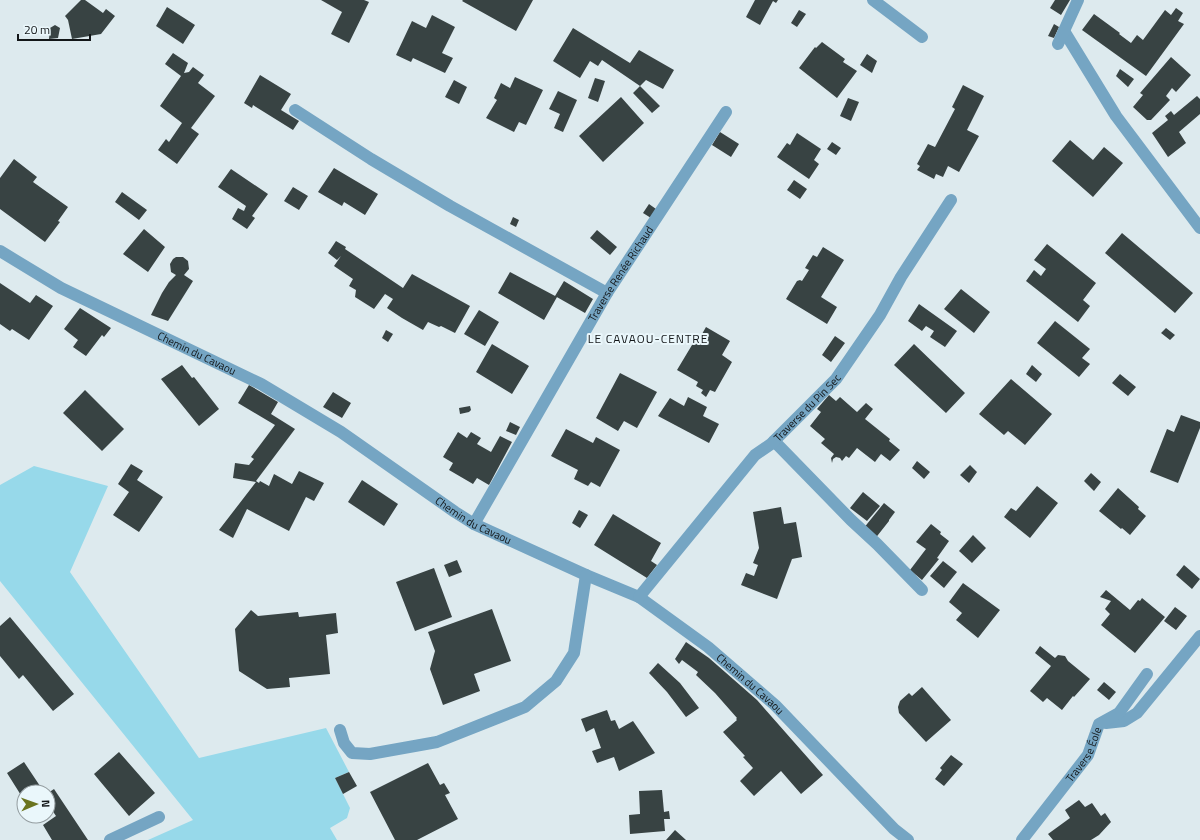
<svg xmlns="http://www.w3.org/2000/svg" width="1200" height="840" viewBox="0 0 1200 840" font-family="'Titillium Web',sans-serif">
<rect width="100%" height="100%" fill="#ddeaee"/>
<path fill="#97d9ea" d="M34,466l74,20 -38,86 129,186 127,-30 23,44 -14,6 15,30 -3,10 -17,10 7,12h-189l45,-20 -193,-239v-96z"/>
<path fill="#384343" d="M81,0h4l18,13 3,-4 9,7 -14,18 -29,5 -4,-19 -3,-4z
M321,0h43l5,2 -20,41 -18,-9 11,-22z
M463,0h70l-17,31 -54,-30z
M755,0h23l-2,3 -3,-2 -13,24 -14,-8z
M1055,0h15l-9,15 -11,-7z
M167,7l28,18 -12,19 -27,-18z
M1176,8l7,5 -5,8 6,3 -38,52 -64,-46 12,-16 26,19 -1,1 12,9 6,-8 6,5 22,-30 6,5z
M799,10l7,4 -9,13 -6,-4z
M432,15l23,12 -13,26 11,5 -8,15 -32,-15 -2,4 -15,-7 16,-34 14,7z
M1054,24l5,3 -5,11 -6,-2z
M55,25l5,3 -2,10 -9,1 1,-11z
M573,28l57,35 9,-13 35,20 -11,19 -17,-9 -6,6 -38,-26 -4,6 -8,-5 -10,17 -27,-17z
M822,42l23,17 -2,3 14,9 -20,27 -38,-30 16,-21 1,1z
M173,53l15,10 -4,10 5,-1 4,-5 11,8 -6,8 17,13 -24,32 8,6 -22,30 -19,-14 8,-11 3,3 13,-19 -22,-17 21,-30 -16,-12z
M867,54l10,7 -5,12 -12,-8z
M1171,57l20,18 -15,17 -4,-4 -6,8 4,4 -19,20h-4l-14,-13 10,-12 -3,-2z
M1120,69l14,10 -6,8 -12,-11z
M260,75l31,19 -10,16 18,11 -6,9 -40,-25 -1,3 -8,-5z
M515,77l28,13 -17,35 -7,-3 -5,10 -28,-14 11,-18 -3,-2 7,-15 9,5z
M595,78l10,3 -7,21 -10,-4z
M454,80l13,7 -8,17 -14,-7z
M963,85l21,11 -17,34 12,6 -20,36 -11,-6 -5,11 -7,-3 -2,5 -17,-9 3,-4 -3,-2 11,-20 7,3 20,-38 -3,-2z
M640,86l20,20 -8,7 -19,-20z
M558,91l19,9 -14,32 -9,-4 6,-14 -11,-5z
M1197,96l3,3v15l-21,18 7,11 -18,14 -16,-24 16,-13 -3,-4 6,-5 3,4z
M621,97l23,26 -41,39 -24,-26z
M848,98l11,4 -8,19 -11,-5z
M720,132l19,12 -8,13 -19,-12z
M797,133l24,16 -7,11 5,4 -10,15 -32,-22 10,-14 3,2z
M1070,140l23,20 11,-13 19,16 -30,34 -41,-36z
M832,142l9,6 -5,7 -9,-6z
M14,159l23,18 -4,5 35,25 -10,14 2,1 -15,20 -45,-33v-31z
M334,168l44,26 -13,21 -21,-13 -2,4 -24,-14z
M231,169l37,25 -16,22 3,2 -8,11 -15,-10 6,-11 6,3 2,-5 -28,-19z
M794,180l13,9 -7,10 -13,-9z
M293,187l15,9 -9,14 -15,-9z
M122,192l25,18 -8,10 -24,-18z
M649,204l7,5 -5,9 -8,-5z
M513,217l6,3 -3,7 -6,-3z
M144,229l21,18 -17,25 -25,-18z
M597,230l20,17 -7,8 -20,-17z
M1122,233l71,60 -18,20 -70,-60z
M336,241l10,6 -1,2 58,39 9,-14 58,32 -15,27 -14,-7 -2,1 -11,-5 -5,8 -21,-12 -15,-10 6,-9 -8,-5 -11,15 -19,-12 1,-7 -7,-4 4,-7 -19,-13 7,-10 -4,4 -9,-7z
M1047,244l49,39 -13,17 7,6 -12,16 -52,-41 8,-11 7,6 5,-7 -12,-9z
M823,247l21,13 -23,37 16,10 -10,17 -41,-25 11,-18 3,-1 2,1 7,-11 -4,-2 8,-13 4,2z
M176,257h7l5,4 1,8 -5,6 9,6 -25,40 -17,-6 11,-22 7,-11 7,-7 -5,-3 -1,-8 3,-5z
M510,272l47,25 -13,23 -46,-27z
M564,281l29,18 -8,14 -30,-17z
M0,283l30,20 6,-8 17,11 -24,34 -17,-11 -2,2 -10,-7z
M961,289l29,23 -16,21 -30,-24z
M919,304l38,27 -12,16 -15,-10 4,-6 -8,-5 -4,5 -14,-10z
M80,308l31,20 -7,9 -2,-2 -16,21 -13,-9 5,-7 -14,-11z
M479,310l20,12 -14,24 -21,-12z
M1055,321l35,28 -8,9 8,6 -11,13 -42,-34z
M706,327l24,14 -8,14 10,7 -17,30 -5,-2 -4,7 -5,-4 2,-3 -7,-4 2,-4 -21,-12 18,-30 3,1z
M1166,328l9,7 -5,5 -9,-7z
M386,330l7,4 -5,8 -6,-4z
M835,336l10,7 -14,19 -9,-7z
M492,344l37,22 -17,28 -36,-22z
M914,344l51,49 -19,20 -52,-48z
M182,365l10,13 2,-1 25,32 -20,17 -38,-47z
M1032,365l10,9 -6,8 -10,-8z
M620,373l37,19 -20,36 -13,-7 -6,10 -22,-13z
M1120,374l16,13 -8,9 -16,-13z
M1011,379l41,35 -27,31 -17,-14 -4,4 -25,-21z
M249,385l29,17 -7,12 24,15 -39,52 3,2 1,-2 9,5 5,-12 18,10 7,-13 25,12 -10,18 -8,-4 -17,34 -42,-22 -14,29 -14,-8 37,-48 -23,-4 2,-15 14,2 5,-6 -3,-2 24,-32 -37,-22z
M85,390l39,39 -22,22 -39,-38z
M333,392l18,11 -9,15 -19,-11z
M829,395l7,6 4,-4 17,15 9,-9 7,6 -8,10 25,20 -1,2 11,9 -10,11 -9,-7 -6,8 -18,-14 -8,10 -3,-2 -4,5 -2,-3 -4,-1 -3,2 -1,4 -1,-5 3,-4 -13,-11 4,-4 -15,-13 11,-14 -4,-3z
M688,397l19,10 -4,9 16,8 -10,19 -51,-27 12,-18 14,8z
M470,406l1,4 -2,2 -9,2 -1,-6z
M1181,415l19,7v6l-22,55 -28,-11 17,-43 7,3z
M510,422l10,5 -4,8 -10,-4z
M566,429l27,14 3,-6 24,13 -20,37 -9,-5 -3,4 -14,-7 4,-9 -27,-14z
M458,432l9,6 4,-6 10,6 -4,6 14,8 9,-16 12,6 -23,43 -12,-7 -4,6 -24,-14 4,-7 -10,-6z
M917,461l13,11 -6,7 -12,-11z
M131,464l12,7 -6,9 26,17 -24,35 -26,-17 16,-23 -11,-8z
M970,465l7,7 -8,11 -9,-8z
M1091,473l10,9 -7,9 -10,-10z
M362,480l36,24 -14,22 -36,-24z
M1037,486l21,17 -28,35 -26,-21 7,-9 5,3z
M1118,488l21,19 -1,2 8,7 -16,19 -8,-7 -1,1 -22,-18z
M863,492l17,14 -13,15 -17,-13z
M884,503l11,9 -6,8v1l-15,19 -11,-11z
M781,507l3,17 12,-2 6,35 -10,2 -15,40 -36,-14 5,-12 8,3 4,-11 -5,-2 6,-15 -6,-36z
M579,510l9,5 -8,13 -8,-5z
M613,514l48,29 -10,18 6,4 -10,13 -53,-33z
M931,524l10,8 -1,2 9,7 -12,17 2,1 -17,21 -12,-10 16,-21 -10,-7z
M973,535l13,13 -14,15 -13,-12z
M457,560l5,12 -13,5 -5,-12z
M943,561l14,11 -13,16 -14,-12z
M1184,565l16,14 -8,10 -16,-14z
M434,568l18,49 -37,14 -19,-49z
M963,583l37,27 -22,28 -22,-18 6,-7 -13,-11z
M1106,590l24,20 8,-10 2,1 2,-3 23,19 -30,36 -34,-28 9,-11 -5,-5 6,-8 -11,-4z
M1175,607l12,9 -11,14 -12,-9z
M492,609l19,52 -37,13 6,17 -37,14 -13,-36 5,-18 -7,-19z
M251,610l7,6 40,-4 1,5 37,-4 2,20 -12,2 4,39 -41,4 1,9 -23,2 -28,-18 -4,-42z
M10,617l64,77 -21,17 -30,-36 -4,4 -19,-23v-30z
M686,642l23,16 48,42 66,75 -22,19 -20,-23 -27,25 -14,-15 13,-13 -10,-11 2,-1 -22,-24 14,-12 -1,-1 1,-1 -22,-25 -19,-18 2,-3 -16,-12 -3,4 -4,-5z
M1040,646l15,12 3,-3 7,1 3,5 22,18 -16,18 -1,-1 -11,14 -15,-12 -4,4 -13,-11 21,-25 -16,-13z
M658,663l22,20 19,25 -13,9 -19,-25 -18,-19z
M1104,682l12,10 -7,8 -12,-10z
M922,687l29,33 -25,22 -27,-29 -1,-6 2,-6 9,-8 3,3z
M607,710l4,11 4,-1 4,9 14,-8 22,32 -36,18 -5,-14 -17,6 -5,-12 9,-3 -7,-20 -8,4 -5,-13z
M119,752l36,41 -26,23 -35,-42z
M951,755l12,9 -19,22 -9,-7 7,-9 -2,-2z
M24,762l20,30h-20v8l-17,-27z
M428,763l12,22 4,-2 6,10 -5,2 13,24 -41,21h-22l-25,-48z
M349,772l8,14 -14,8 -8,-16z
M54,789l34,51h-36l-9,-15 13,-9 -8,-12v-11z
M662,790l2,22 5,-1 1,8h-6l1,12 -35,3 -1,-19 11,-1 -1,-23z
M1079,800l6,7 7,-4 9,13 4,-3 6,9 -12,13 -8,5h-38l-5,-6 22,-16 -5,-8z
M675,830l11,10h-20z"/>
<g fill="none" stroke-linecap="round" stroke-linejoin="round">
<g stroke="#75a5c3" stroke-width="12">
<path d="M873,0l49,37"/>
<path d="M1064,31l52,85 84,112"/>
<path d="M1058,44l20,-44"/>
<path d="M295,110l76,49 79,47 157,87"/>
<path id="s1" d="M0,251l61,37 200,96 80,48 114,80 19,12 112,51 53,22 69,50 67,58 119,124 14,11"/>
<path d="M774,441l77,79 26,24 45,46"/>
<path id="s2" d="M474,524l133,-231 119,-181"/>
<path id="s3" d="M639,597l116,-142 16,-11 65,-65 44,-64 21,-38 50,-77"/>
<path d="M1106,723l18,-2 13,-8 63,-77"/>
<path d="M340,730l4,13 8,10 18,1 67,-12 88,-35 31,-26 18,-28 12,-78"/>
<path d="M110,840l49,-23"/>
<path id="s4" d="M1022,840l66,-85 11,-31 20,-11 28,-39"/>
</g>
</g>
<g text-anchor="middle" stroke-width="4" stroke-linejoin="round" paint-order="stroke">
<g font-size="11" fill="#121618" stroke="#eaf7fb">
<text dy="4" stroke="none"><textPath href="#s2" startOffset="290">Traverse Renée Richaud</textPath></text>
<text dy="4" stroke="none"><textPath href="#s1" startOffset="222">Chemin du Cavaou</textPath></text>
<text dy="4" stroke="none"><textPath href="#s3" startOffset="254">Traverse du Pin Sec</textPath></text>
<text dy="4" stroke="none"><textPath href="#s1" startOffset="546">Chemin du Cavaou</textPath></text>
<text dy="4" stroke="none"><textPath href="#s1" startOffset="870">Chemin du Cavaou</textPath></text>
<text dy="4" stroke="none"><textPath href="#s4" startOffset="106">Traverse Éole</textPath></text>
</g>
<g font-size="12" letter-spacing="1" fill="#121618" stroke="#eaf7fb">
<text x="648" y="343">LE CAVAOU-CENTRE</text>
</g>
</g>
<g transform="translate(36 804) rotate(88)"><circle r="19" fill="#eaf7fb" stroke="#949da0"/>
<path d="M0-3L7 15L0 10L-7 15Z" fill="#6a741f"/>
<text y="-6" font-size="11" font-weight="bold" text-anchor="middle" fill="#121618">N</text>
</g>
<path d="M18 34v6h72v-6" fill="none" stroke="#121618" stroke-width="2"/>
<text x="24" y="34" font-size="12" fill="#121618" stroke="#eaf7fb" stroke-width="3" paint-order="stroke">20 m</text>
</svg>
